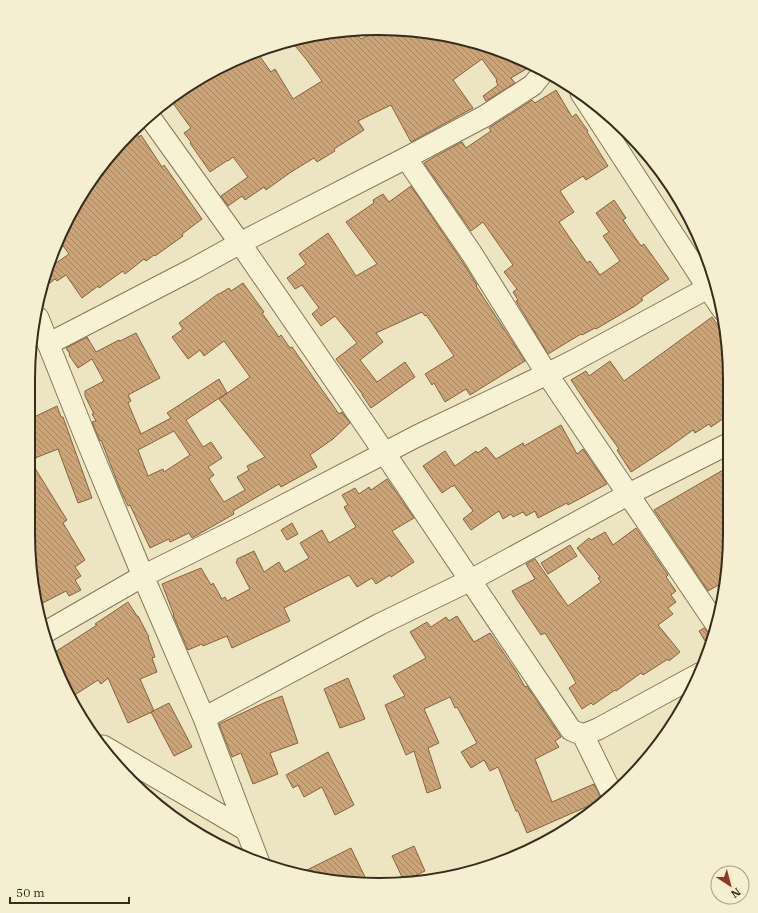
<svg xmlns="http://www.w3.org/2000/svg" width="758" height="913" viewBox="0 0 758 913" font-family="'IBM Plex Serif',serif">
<defs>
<pattern id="building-back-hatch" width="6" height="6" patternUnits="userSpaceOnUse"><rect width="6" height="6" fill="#cca477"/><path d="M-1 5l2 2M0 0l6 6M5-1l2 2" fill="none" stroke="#a68661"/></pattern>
</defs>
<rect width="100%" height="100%" fill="#ede5c1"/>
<path fill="url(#building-back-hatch)" stroke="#86633f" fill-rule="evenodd" d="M382,28l65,7 66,20 20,10 -22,13 4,5 -29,18 -3,-5 15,-11 -2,-4 1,-1 -15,-21 -29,21 20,28 -62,34 -20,-37 -33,16 6,9 -30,19 1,2 -18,11 -3,-4 -23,14 -25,18 -2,-3 -19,13 -3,-4 -14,10 -7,-10 27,-19 -15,-20 -5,4v-1l-18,12 -20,-29 1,-1 -7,-9 7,-5 -21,-29 19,-14 55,-30 12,-4 15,21 4,-3 18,30 29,-18 -16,-22 -15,-18 19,-6 44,-5 7,9z
M556,90l16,27 4,-3 12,17 -1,1 21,34 -22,14 -3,-4 -23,15 14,21 -15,10 28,41 3,-2 10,14 20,-14 -17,-25 6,-4 -13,-19 18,-13 12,18 -3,2 18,26 3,-2 25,35 -28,19 2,2 -8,6 -39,23 -1,-1 -13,7 -1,-1 -33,20 -32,-53 2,-1 -5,-8 4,-3 -13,-17 9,-7 -30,-43 -12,9 -47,-68 10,-6 28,-15 4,6 25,-17 -2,-3 43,-28 3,3z
M134,128l5,9 2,-2 21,32 2,-2 38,54 -20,15 1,2 -28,20 -1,-1 -8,6 -2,-2 -19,15 -2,-3 -24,17 -1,-2 -16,12 -16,-23 -9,6 -2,-2 -10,8 4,-19 20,-14 -11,-15 29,-55z
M411,186l51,75 15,24 -1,1 49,75 -55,34 -4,-6 -21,13 -11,-19 -2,2 -7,-11 29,-18 -25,-37 -3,-4 -1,1 -3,-4 -46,21 7,9 -23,18 17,22 28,-20 10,15 -44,31 -9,-13h1l-27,-36 21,-16 -22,-27 -14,10 -9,-12 7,-6 -17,-23 -7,4 -8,-11 19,-14 -7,-10 29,-21 28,43 21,-12 -31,-42 28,-19 -1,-3 10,-6 6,8z
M243,283l21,29 -2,1 17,24 2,-2 9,13 2,-1 47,67 3,-2 8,11 -17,16 -23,16 7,12 -36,20 -2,-3 -46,27 1,3 -42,24 -3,-5 -19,9 -1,-3 -19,9 -20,-43 -2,1 -8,-17 -19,-49 -1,1 -8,-19 4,-1 -4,-7h2l-9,-18v-5l19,-10 -12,-22 -14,9 -9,-13 1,-1 -4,-6 21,-11 9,15 23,-12 1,1 16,-8 24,45 -32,17 3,6 -3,2 13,31 30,-16 -4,-5 52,-34 8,14 -41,27 17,27 8,-5 11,16 -14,9 6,8 -5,4 15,23 21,-12 -8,-13 12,-7 -2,-4 18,-9 -31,-39 -15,-19 31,-22 -26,-36 -20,15 -4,-6 -12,9 -16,-22 11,-8 -4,-6 39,-29h1l10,-6 2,3zM174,431l16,24 -26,17 -1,-3 -15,7 -10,-26z
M712,317l14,19 4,43v35l-19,13 -2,-3 -14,9 -2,-3 -25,18 -37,24 -14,-22 2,-1 -30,-42 -18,-27 15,-9 3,5 21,-15 14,20z
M57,406l4,11h2l29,81 -14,5 -20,-54 -28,11 37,60 -4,3 22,37 -10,7 6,9 -6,4 6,10 -12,6 -3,-5 -29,15 -9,-72v-114z
M561,425l16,29 6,-5 24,35 -39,21 -1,-2 -29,15 -3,-7 -9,5 -3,-4 -10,5 -2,-3 -8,5 -4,-8 -28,19 -8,-11 10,-8 -19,-26 -2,2v-1l-10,7 -19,-27 22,-15 10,15 21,-15 2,2 8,-6 10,12 27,-16 1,3z
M730,466l-1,91 -5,25 -16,9 -54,-81z
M387,479l27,39 -22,13 22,31 -23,15 -1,-2 -14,9 -4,-6 -15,9 -8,-12 -65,33 6,13 -58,27 -5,-12 -24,10 -1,-2 -14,6 -15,-35h1l-12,-31 39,-16 10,17 2,-2 9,16 3,-2 2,4 23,-12 -14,-27 1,-1v-2l17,-8 10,21 15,-10 6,10 24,-14 -9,-15 22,-13 7,13 27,-16 -12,-20 4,-2 -6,-10 13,-7 4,6 10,-7 2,3z
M292,523l6,11 -11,6 -6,-10z
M636,528l32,47 -2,2 10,14 -5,4 5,7 -8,6 5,6 -15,11 22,27 -11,9 -1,-2 -25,16 -2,-2 -25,18 -1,-1 -22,15 -2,-2 -9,6 -13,-21 7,-5 -5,-9 -26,-41 -4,2 -25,-37 -4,-7 23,-12 -9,-15 9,-5 33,47 33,-24 -3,-4 2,-1 -23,-29 12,-10 2,2 14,-8 8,13z
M570,545l7,11 -29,18 -7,-11z
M128,602l9,14h1l11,21h-1l7,20 -3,1 5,14 -17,7 14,32 -26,12 -20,-45 -7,6 -3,-4 -28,18 -18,-44 45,-29 -2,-1z
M457,616l17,26 16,-9 26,38 9,16 2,-1 34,51 -6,4 4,6 -24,12 17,43 42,-18 8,16 -75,33 -9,-22h-2l-18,-44 -8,4 -6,-11 -13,8 -10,-16 16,-9 -20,-36 -2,1 -5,-11 -26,12 15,34 -11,5 13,40 -14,5 -13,-42 -8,4 -21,-50 20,-9 -12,-20 33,-18 -16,-26 17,-10 4,5 15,-10 3,4z
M704,628l6,7h4l-9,6 -6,-10z
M348,678l17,41 -25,9 -16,-39z
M282,696l16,47 -28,10 8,21 -25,10 -12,-31 -9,4 -13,-33 47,-22z
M169,703l23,44 -18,9 -23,-44z
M328,752l26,53 -19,10 -13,-28 -18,10 -6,-12 -5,3 -7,-13z
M414,846l11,25 -21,10 -12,-25z
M351,848l14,29 -13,7 -51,-11z"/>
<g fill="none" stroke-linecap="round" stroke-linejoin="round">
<defs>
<path id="minor" d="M581,93l127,195 15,22
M149,116l91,127 129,187 194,288 8,12 12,5 29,59
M406,158l66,96 75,120 169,250
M38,318l47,118 58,140 61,142 55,145
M48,344l145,-75 47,-26 166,-85 79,-42 48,-31 11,-14
M44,633l99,-57 105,-52 169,-88 130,-62 28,-14 140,-76
M204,718l176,-94 91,-44 158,-86 101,-51
M583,735l15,-6 101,-55
M103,746l143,84"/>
</defs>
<use href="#minor" stroke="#877659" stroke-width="23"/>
<use href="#minor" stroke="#f8f2d4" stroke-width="21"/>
</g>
<path d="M0 0H758V913H0ZM379 35H379A344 344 0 0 1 723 379V534A344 344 0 0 1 379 878H379A344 344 0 0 1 35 534V379A344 344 0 0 1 379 35Z" fill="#f5eed0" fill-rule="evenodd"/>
<path fill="none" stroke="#362c1d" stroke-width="2" d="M379 35H379A344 344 0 0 1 723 379V534A344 344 0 0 1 379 878H379A344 344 0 0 1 35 534V379A344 344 0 0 1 379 35Z"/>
<g transform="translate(730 885) rotate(144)"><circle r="19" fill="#f5eed0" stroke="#a9a088"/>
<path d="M0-3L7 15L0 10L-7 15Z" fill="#953429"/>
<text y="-6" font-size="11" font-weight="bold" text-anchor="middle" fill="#362c1d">N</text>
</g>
<path d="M10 897v6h119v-6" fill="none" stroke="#362c1d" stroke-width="2"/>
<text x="16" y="897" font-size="12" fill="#362c1d" stroke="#f5eed0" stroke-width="3" paint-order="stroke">50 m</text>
</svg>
